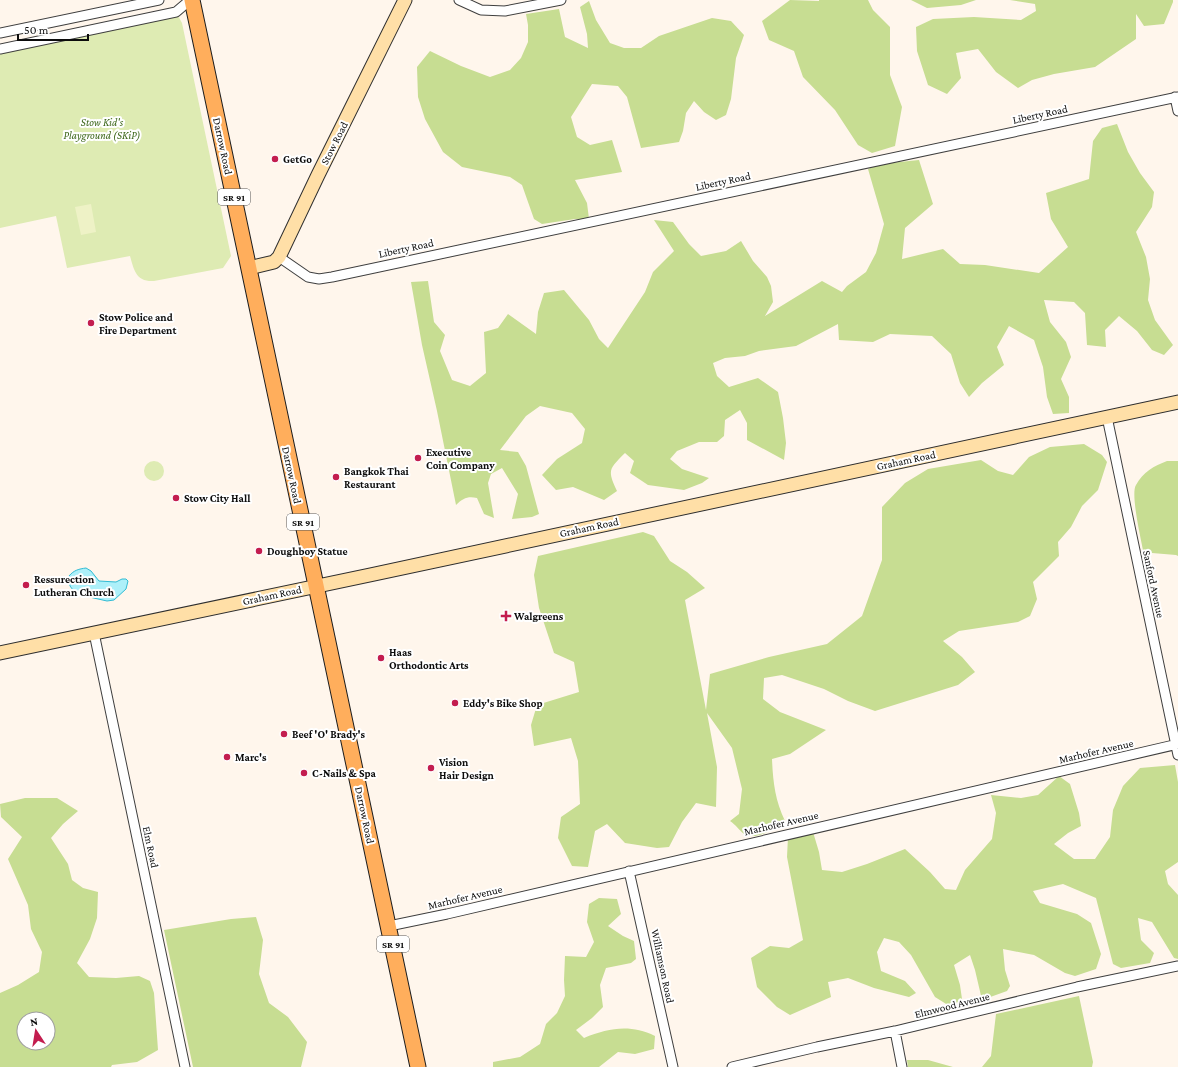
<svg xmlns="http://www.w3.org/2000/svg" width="1178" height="1067" viewBox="0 0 1178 1067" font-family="'Crimson Pro',serif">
<rect width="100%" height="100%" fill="#fff6ec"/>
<path fill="#deebb3" d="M176,12l6,11 49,233 -8,12 -69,13c-18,1 -20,-11 -24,-25l-63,12 -11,-52 -56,12v-179z
M144 471a10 10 0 1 1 20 0a10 10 0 1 1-20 0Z"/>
<path fill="#c7dd92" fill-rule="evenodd" d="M790,0l29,1v-1h49l5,10 17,17v48l12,32 -7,39 -23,7 -14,-8 -23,-35 -32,-33 -9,-26 -25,-11 -7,-19z
M911,0h65l-15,5 -34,3z
M1010,0h163v2l-9,22 -20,2 -8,-12v25l-41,28 -41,7 -22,6 -14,8 -22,-16 -18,-23 -22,4 5,25 -14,16 -19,-9 -11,-34 -1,-24 17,-8 41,-2 47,3 15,-9 -1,-7z
M589,1l7,19 14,23 14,5h17l18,-12 53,-18 19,3 13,14 -8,23 -5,41 -5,16 -10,5 -12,-8 -10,-11 -8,12 -3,18 -4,11 -38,6 -14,-51 -9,-11 -26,-2 -21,33 6,20 13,8 22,-5 10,32 -47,8 12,23 2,16h-14l-33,5 -8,-5 -12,-34 -12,-8 -48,-10 -19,-15 -18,-33 -7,-22 -1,-30 13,-16 31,15 29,11 20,-7 11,-12 7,-16v-17l-2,-11 33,-5 6,28 23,11 -1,-14 -7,-27z
M1117,124l11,28 12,21 14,19 -2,15 -16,25 10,25 4,22 -2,21 7,20 18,25 -9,10 -12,-5 -15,-19 -18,-15 -14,14 1,17 -19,-2 -2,-32 -11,-11 -30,-2 6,22 16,20 5,15 -10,22 8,18v16l-16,1 -6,-17 -4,-30 -9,-27 -25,-14 -12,21 7,18 -22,18 -13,14 -9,-14 -9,-29 -19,-18 -42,-2 -17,8 -34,-2 -1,-16 -42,22 -37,5 -14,5 -20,2 -12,5 4,13 12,11 29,-9 20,14 5,26 3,25 -2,17 -37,-20v-17l-7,-13 -15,10 -1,16 -7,6h-18l-22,9 -7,8 12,10 27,9 -7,5 -18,7 -36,-5 -18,-12 4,-12 -9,-8c-16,16 -18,17 -8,38l-13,9 -31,-13 -17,3 -14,-15 15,-16 25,-16 3,-14 -13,-16 -32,-7 -14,10 -26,34 18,2 8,14 13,48 -7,3 -20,2 6,-25 -16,-26 -11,6 -3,9 6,35 -10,-4 -7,-16c-9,-2 -14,0 -21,7l-19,-94 -15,-66 -11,-63 17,-1 6,41 11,13 -5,16 12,29 18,6 16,-13 -2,-41 14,-4 10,-14 28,20 2,-22 6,-19 20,-3 25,30 10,19 9,9 37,-56 8,-20 21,-21 -20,-31 19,2 16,22 12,12 25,-5 15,-10 12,20 14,16 4,9 2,16 -8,14 57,-35 20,11 5,-6 19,-14 10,-19 8,-29 -16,-55 12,-5 39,-4 14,44 -28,24 -3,31 41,-10 17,15 25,1 54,8 29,-26 -17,-28 -5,-26 43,-14 4,-38 9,-13z
M1084,444l18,11 5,7 -9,28 -16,16 -11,21 -13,15 1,14 -26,26 4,17 -7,17 -12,6 -59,9 -16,10 19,16 13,15 -17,13 -83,26 -27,-10 -24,-12 -42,-14 -18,3 -1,21 17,13 46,18 -36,24 -18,5c1,23 3,41 13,62 -10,7 -28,20 -41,13 -5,-4 -8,-9 -14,-13l9,-7 3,-25 -10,-41 -25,-35 10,54 -1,40 -20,-4 -14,19 -13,25 -12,1 -32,-5 -18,-19 -12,7 -7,36 -16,-1 -14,-28 3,-21 19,-13 -2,-43 -7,-23 -37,8 -3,-21 6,-20 42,-13 -5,-30 -20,-9 -15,-45 -5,-33 4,-19 105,-24 11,4 16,25 17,11 18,16 -20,12 21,110 4,-36 59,-17 58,-13 35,-28 20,-56v-53l23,-24 23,-14 53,-9 17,11 15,4 16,-18 21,-10z
M1167,461h11v95l-2,-1 -24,-2 -8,2c-2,-12 -14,-61 -8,-70 7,-13 18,-19 31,-24z
M1175,765l3,17v80l-13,9 3,13 10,11v64l-4,-1 -22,-36 -14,-4 3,22 13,13 -4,10 -29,5 -8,-4 -17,-66 -33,-14 -30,7 7,12 37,11 14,9 10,31 -5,15 -21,7 -10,-3 -31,-18 -31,-6 2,21 5,16 -3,5 -25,9 -7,-30 -5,-15 -16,10 6,20 2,14 -11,8 -16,-10 -24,-42 -12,-13 -15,-4 -7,14 4,19 24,10 11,12 -7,4 -35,-9 -26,-10 -20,4 3,15 -41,18 -13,-8 -20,-20 -6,-29 19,-12 19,2 14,-8 -16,-83 1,-20 25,-5 6,20 3,18 20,2 25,-8 38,-15 25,23 15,17 11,1 9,-20 27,-31 4,-26 -5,-18 30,3 17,-3 21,-19 11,8 9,29 2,13 -13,7 -14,11 20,15h21l15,-22 3,-27 10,-24 17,-18z
M25,798h32l21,13 -15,13 -12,14 17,26 4,16 11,8 15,4 -1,26 -7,21 -13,24 12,14 27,1 23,-2 11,5 4,12 4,57 -21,12 -25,3 -1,2h-111v-74l18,-8 21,-13 3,-20 -11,-23 -3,-24 -20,-46 14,-22 -21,-20 -1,-13zM24,1019h24v24h-24z
M599,898l18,1 4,15 -13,12 15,10 11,5 2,18 -5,4 -25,5 -6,17 3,22 -11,11 -16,12 8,8c25,-10 46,-14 71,-2l-1,13 -19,5 -17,-2 -19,15h-106v-5l27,-5 20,-13 6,-20 11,-11 8,-17 -1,-16 1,-24 21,1 8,-15 -7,-20 2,-18z
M256,917l7,23 -4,34 10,29 19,14 19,25 -6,25h-108l-29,-137 67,-11z
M1079,996l14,66 -1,5h-110l9,-11 5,-42z
M907,1060h21l25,7h-45z"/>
<path fill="#eef2c6" d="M91,204l5,28 -15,3 -6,-28z"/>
<path fill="#adf0f9" stroke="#31bcd4" d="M86,568l5,3 8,10 17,1 6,-3h4l2,2 -2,8 -12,11 -7,1 -31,-7 -6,-8 -1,-10c5,-6 10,-7 17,-8z"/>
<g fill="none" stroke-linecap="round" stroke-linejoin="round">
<defs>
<path id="street" d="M459,0l22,10 24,1 56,-11
M0,33l159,-33
M0,49l176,-37 14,-12
M1175,97l3,14
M279,257l29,20 11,2 13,-2 846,-180
M1107,417l71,338
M94,633l91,434
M629,871l44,196
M389,926l58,-12 731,-170
M895,1031l7,36
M732,1067l85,-20 78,-16 182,-44 101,-21"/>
<path id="secondary" d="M249,268l25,-6 5,-5 39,-82 87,-175
M0,653c393,-82 785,-167 1178,-251"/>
<path id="primary" d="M192,0l226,1067"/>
</defs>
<use href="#street" stroke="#3f3f3f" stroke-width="11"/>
<use href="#secondary" stroke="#2e2e2e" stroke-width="15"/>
<use href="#primary" stroke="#1d1d1d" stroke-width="17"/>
<use href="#street" stroke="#fff" stroke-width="9"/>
<use href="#secondary" stroke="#ffdfa7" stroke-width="13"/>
<use href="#primary" stroke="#ffae5c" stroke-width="15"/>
</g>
<g fill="#c31d4f" stroke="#fff" stroke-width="1.5">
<circle cx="275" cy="159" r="4"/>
<circle cx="91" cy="323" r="4"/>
<circle cx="418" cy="458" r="4"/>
<circle cx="336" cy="477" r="4"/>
<circle cx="176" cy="498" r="4"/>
<circle cx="259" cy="551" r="4"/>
<circle cx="26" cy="585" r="4"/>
<path d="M504 610h4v4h4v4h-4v4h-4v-4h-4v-4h4z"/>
<circle cx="381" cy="658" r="4"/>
<circle cx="455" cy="703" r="4"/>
<circle cx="284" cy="734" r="4"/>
<circle cx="227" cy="757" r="4"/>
<circle cx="431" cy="768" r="4"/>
<circle cx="304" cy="773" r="4"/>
</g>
<g text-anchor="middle" stroke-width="4" stroke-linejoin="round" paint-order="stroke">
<g fill="#fff" stroke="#555" stroke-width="1">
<rect x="218" y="189" width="32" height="16" rx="3"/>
<rect x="287" y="514" width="32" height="16" rx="3"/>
<rect x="377" y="936" width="32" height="16" rx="3"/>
</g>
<g font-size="10" font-weight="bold" fill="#0c0c0c">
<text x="234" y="201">SR 91</text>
<text x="303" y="526">SR 91</text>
<text x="393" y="948">SR 91</text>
</g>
<g font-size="11" fill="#0c0c0c" stroke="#fff">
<text transform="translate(1040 114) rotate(-12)" y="4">Liberty Road</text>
<text transform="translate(334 143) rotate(-63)" y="4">Stow Road</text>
<text transform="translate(223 146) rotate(78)" y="4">Darrow Road</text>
<text transform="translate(723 181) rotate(-12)" y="4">Liberty Road</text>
<text transform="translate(406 248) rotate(-12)" y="4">Liberty Road</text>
<text transform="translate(906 460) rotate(-12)" y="4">Graham Road</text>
<text transform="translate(292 475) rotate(78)" y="4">Darrow Road</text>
<text transform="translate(589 527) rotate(-12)" y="4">Graham Road</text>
<text transform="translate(1154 584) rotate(78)" y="4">Sanford Avenue</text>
<text transform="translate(272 595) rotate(-12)" y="4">Graham Road</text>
<text transform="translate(1096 751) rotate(-13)" y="4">Marhofer Avenue</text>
<text transform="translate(365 815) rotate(78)" y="4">Darrow Road</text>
<text transform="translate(781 823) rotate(-13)" y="4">Marhofer Avenue</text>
<text transform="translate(151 847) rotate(78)" y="4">Elm Road</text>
<text transform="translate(465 897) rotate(-13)" y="4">Marhofer Avenue</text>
<text transform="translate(663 966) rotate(78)" y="4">Williamson Road</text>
<text transform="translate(952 1005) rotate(-14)" y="4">Elmwood Avenue</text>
</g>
<g font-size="11" font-style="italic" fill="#3d671a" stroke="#fff">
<text x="102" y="126">Stow Kid's<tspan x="102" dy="13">Playground (SKiP)</tspan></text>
</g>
<g font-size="11" font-weight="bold" fill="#0c0c0c" stroke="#fff" text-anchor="start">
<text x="283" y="163">GetGo</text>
<text x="99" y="321">Stow Police and<tspan x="99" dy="13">Fire Department</tspan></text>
<text x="426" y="456">Executive<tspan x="426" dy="13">Coin Company</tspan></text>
<text x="344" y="475">Bangkok Thai<tspan x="344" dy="13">Restaurant</tspan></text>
<text x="184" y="502">Stow City Hall</text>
<text x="267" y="555">Doughboy Statue</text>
<text x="34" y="583">Ressurection<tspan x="34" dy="13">Lutheran Church</tspan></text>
<text x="514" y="620">Walgreens</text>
<text x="389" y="656">Haas<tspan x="389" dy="13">Orthodontic Arts</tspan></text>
<text x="463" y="707">Eddy's Bike Shop</text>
<text x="292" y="738">Beef 'O' Brady's</text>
<text x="235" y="761">Marc's</text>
<text x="439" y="766">Vision<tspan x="439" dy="13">Hair Design</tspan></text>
<text x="312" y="777">C-Nails &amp; Spa</text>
</g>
</g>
<g transform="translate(36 1031) rotate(348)"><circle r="19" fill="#ffffff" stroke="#9e9e9e"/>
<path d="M0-3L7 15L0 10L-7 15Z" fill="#c31d4f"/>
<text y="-6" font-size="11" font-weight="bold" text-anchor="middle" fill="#0c0c0c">N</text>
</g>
<path d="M18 34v6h70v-6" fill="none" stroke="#0c0c0c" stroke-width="2"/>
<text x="24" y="34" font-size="12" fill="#0c0c0c" stroke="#ffffff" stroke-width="3" paint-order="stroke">50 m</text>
</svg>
